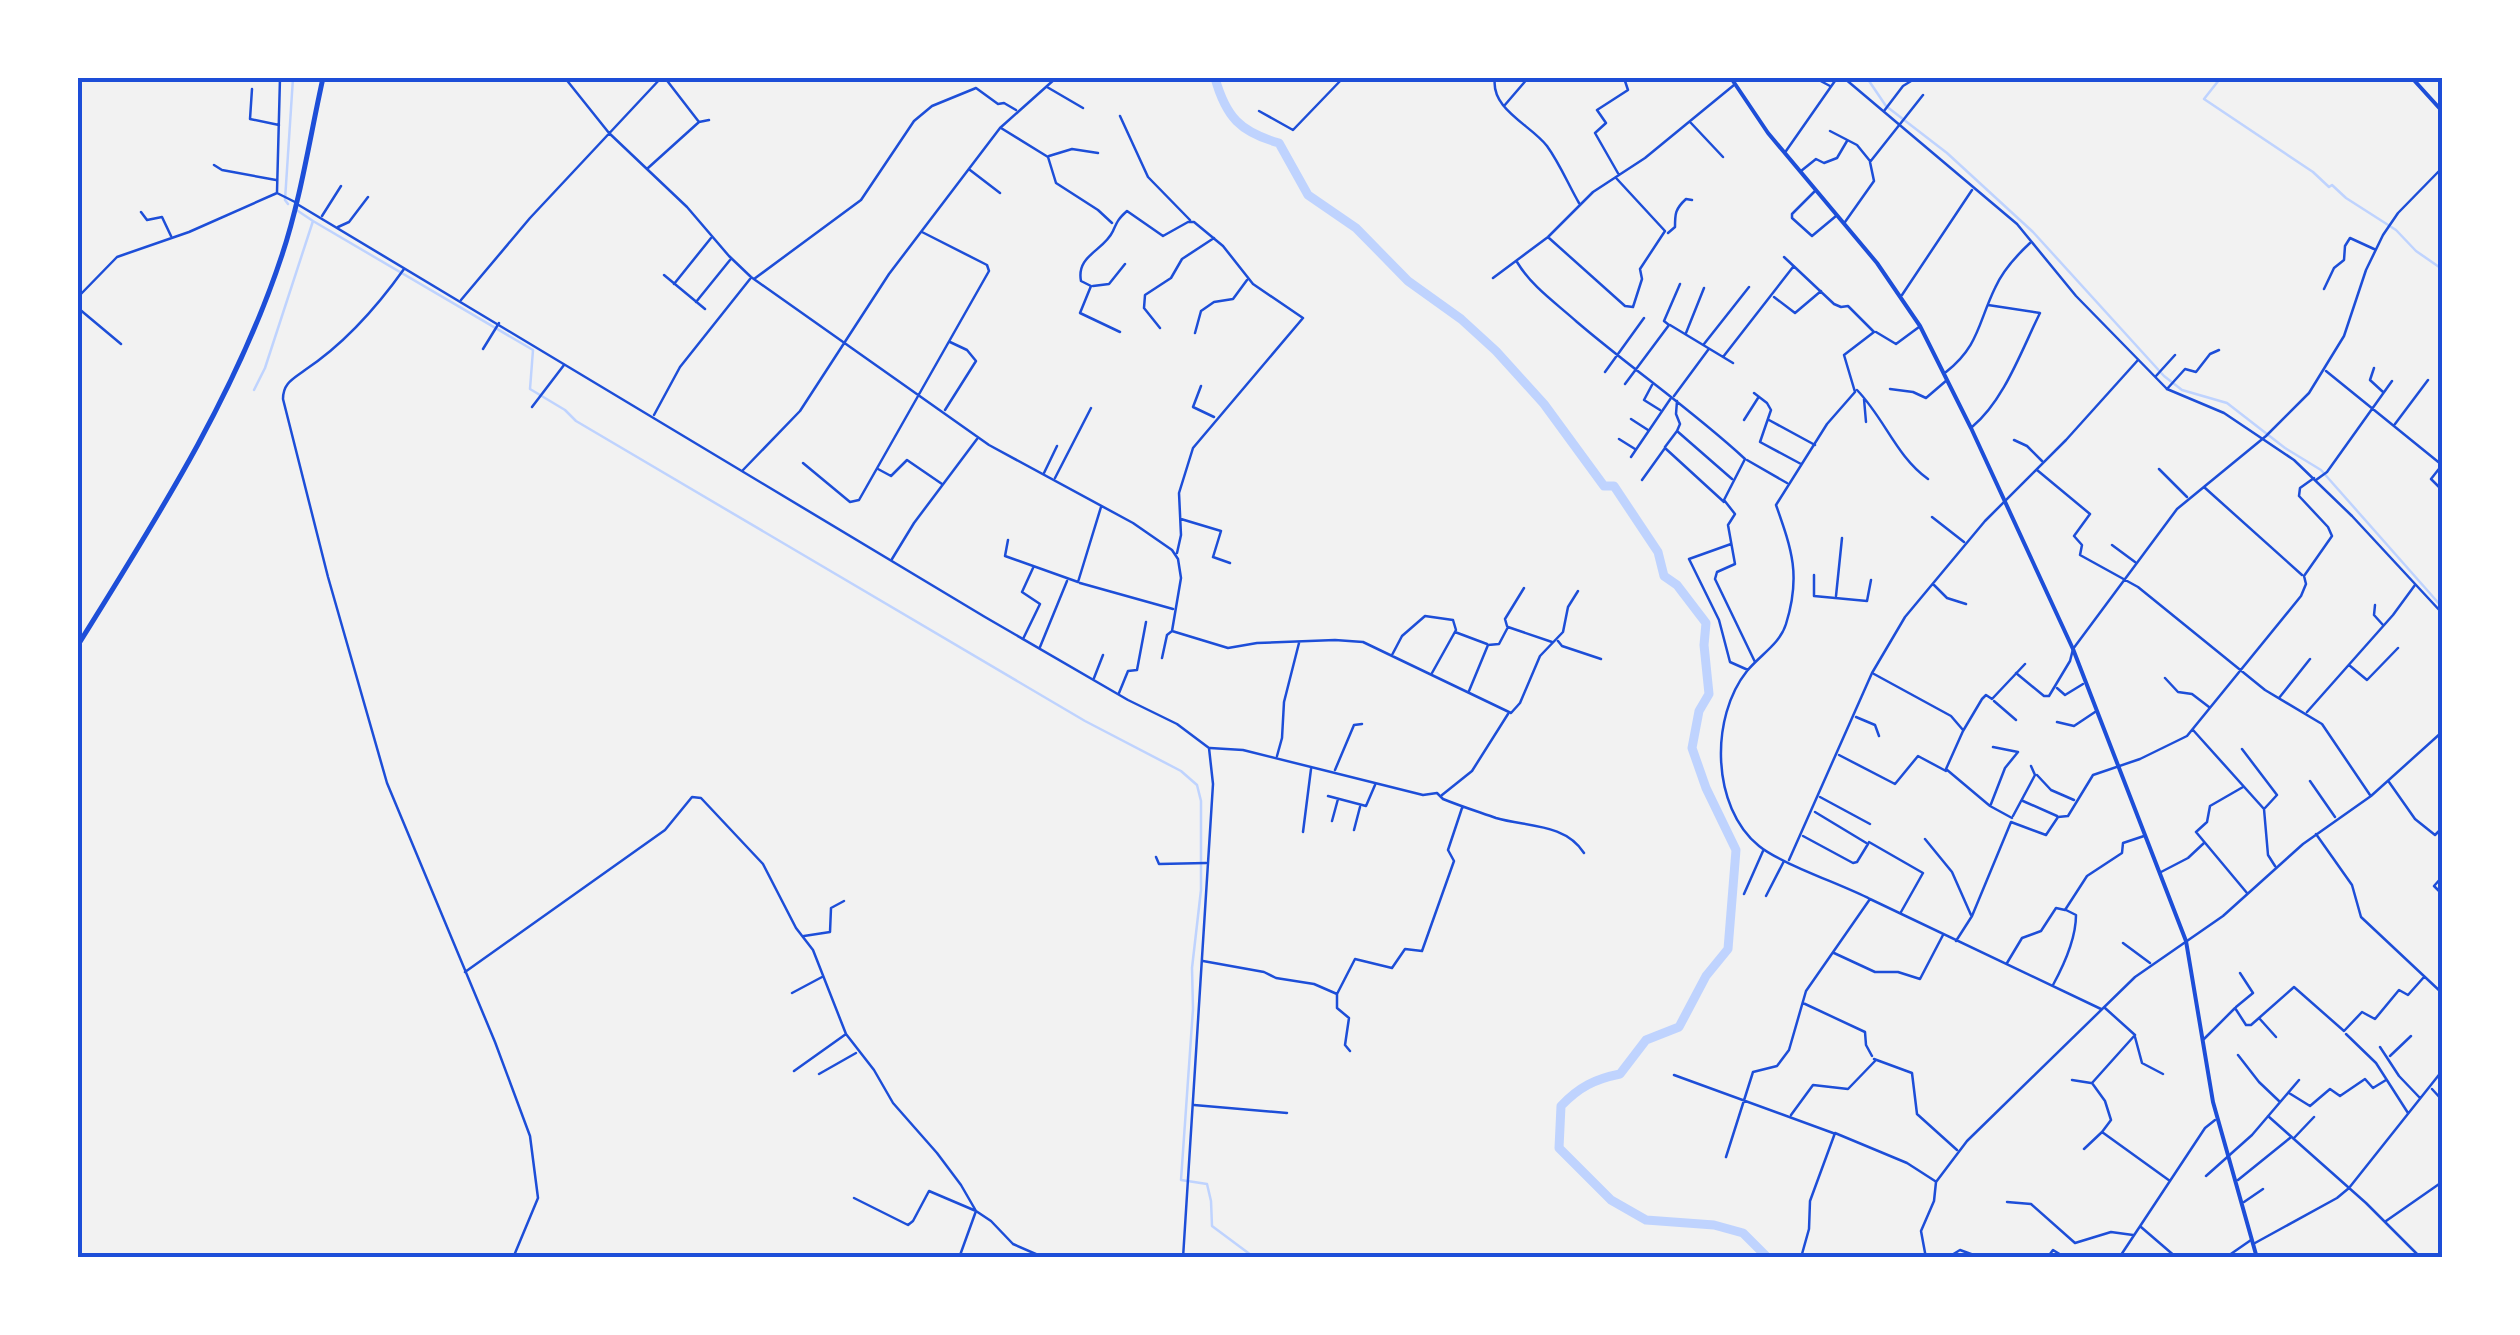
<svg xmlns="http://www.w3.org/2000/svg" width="2520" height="1335" viewBox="0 0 2520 1335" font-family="'DejaVu Sans',sans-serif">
<rect width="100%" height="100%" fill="#f2f2f2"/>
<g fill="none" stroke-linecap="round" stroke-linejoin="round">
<path stroke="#bfd3fe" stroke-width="2.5" d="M1867,78l19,28 61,47 86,79 131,144 18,14 45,13 58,45 36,22 121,137
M2214,78l5,2 -15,19 109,73 16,15 3,-2 14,13 50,32 20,21 26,18
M288,204l-3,-4 8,-122
M313,221l220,129 -3,39 35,21 11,11 509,300 96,50 16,14 4,16v89l-9,78 1,41 -12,171 26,4 4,17 1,25 43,32
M254,390l11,-22 48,-147 -15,-10"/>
<path stroke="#bfd3fe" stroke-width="9" d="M1215,78c11,39 25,54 64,65l29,52 48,33 52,53 53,38 35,32 48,53 60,82h10l44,66 6,24 13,9 29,38 -2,22 5,49 -10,17 -7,37 14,40 30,62 -8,99 -22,27 -27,51 -33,13 -26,34c-25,5 -41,13 -59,32l-2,42 52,52 35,20 68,5 29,8 25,25"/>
<path stroke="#1d4ed8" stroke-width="2.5" d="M565,78l44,55 78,74 42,49 22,21 238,168 144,78 39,27 6,9 3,19 -9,53 -5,4 -5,23
M665,78l34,44 10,-2
M1495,78c-5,31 36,47 52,68 13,18 21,38 32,57
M1815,78l15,8
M1047,87l36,21
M252,89l-2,30 29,6
M1504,106l24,-28
M1259,111l34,19 50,-52
M1884,111l19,-25 13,-8
M1120,116l28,61 42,43
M1691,123l32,34
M1001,128l47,29 8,26 42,27 14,13
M1830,131l27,14 13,16
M1049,156l23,-7 26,4
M214,165l8,5 54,10
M648,168l51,-46
M970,170l30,23
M1801,171l15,-12 8,4 13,-5 10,-17
M1619,175l-24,-42 11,-10 -9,-13 31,-20 -4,-12
M1816,190l-24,24v4l20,18 24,-20
M277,192l3,-114
M141,212l6,8 15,-3 9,19
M322,216l19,-30
M1845,222l29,-41 -4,-19 53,-67
M338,227l11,-5 19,-25
M1668,233l7,-6c0,-13 0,-18 11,-28l6,1
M1549,238l76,68 8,1 9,-28 -2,-10 25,-38 -48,-52
M1784,257l50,47 7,3 7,-1 26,26 -30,23 11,37 -28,32 -51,81c16,45 25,71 10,119 -6,20 -26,31 -39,47 -37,46 -36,136 12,175 22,18 82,38 111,53
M1517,262c15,25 39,41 60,60 55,47 115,88 168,137l-21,41 11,14 -7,11 7,39 -18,8 -2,7 40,83
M404,269c-27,38 -60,75 -99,101 -12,9 -22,13 -22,29l45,178 59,206 108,259 35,94 8,62 -25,60
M664,275l41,34
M1493,278l55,-41 45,-45 52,-34 89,-73
M754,279l107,-79 53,-79 18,-15 44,-18 22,16 6,-1 12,7
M674,284l37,-46
M1093,286l16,-2 16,-20
M2324,289l10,-21 10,-8 1,-14 5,-8 24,11
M1902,295l70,-105
M78,297l39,-40 72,-25 88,-39 18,9
M1774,297l21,16 26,-22
M461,300l69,-82 131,-140
M696,302l34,-42
M78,308l43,36
M1670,325l63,38
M1160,328l-16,-20 1,-13 26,-17 11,-19 32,-21
M1120,332l-40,-19 11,-27 -10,-5c-5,-26 23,-30 32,-50 4,-9 5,-12 14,-20l36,25 25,-14h6l29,24 30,38 50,34 -110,130 -14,45 2,42 -4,18
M1876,332l20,12 23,-17
M1195,333l6,-22 13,-9 19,-3 14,-19
M1686,333l18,-45
M1704,344l45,-57
M483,349l16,-26
M1723,357l70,-90
M2374,368l-4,12 13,12
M2326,371l116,94 -11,14 11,11
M1605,372l39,-54
M1946,372c33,-26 32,-49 49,-84 8,-18 21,-32 35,-45
M2156,376l19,-21
M1625,384l44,-59 -5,-4 16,-37
M1652,385l-8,15 16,10
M1201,386l-8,21 21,10
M1890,389l23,3 13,6 21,-18
M2167,389l18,-20 11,3 14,-18 9,-4
M1857,390c28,29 39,66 71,89
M1754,393l13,10 4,7 -11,32 41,22
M1674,396l34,-46
M1864,399l2,23
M532,407l32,-42
M945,410l31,-49 -9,-11 -17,-8
M654,415l26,-48 70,-88
M1631,419l17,11
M1744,420l14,-22
M1769,420l46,25
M2395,424l33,-44
M1972,427c32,-26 50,-78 68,-114l-52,-8
M1677,431l3,-7 -4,-10 1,-13
M1619,439l16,10
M2014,440l13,6 15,15
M1665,447l12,-16 55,48
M1631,457l40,-59
M1747,460l40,23
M803,463l47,39 9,-2 130,-229 -2,-6 -65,-33
M878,469l13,7 16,-16 35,24
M2159,469l28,28
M743,470l57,-59 89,-137 111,-146 56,-50
M2037,470l53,44 -16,22 8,9 -2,10 58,32 127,103 57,34 48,71
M1044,473l13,-27
M1055,478l36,-70
M1642,480l23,-32 59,54
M2316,480l11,-8 65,-91
M2204,487l98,88
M1932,517l32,25
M1181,519l40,12 -8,26 17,6
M1008,540l-3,16 73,26 23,-75
M1731,544l-42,15 30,61 11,42 18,8
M2112,545l23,17
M892,559l22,-36 63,-84
M1814,575v21l53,5 4,-21
M1080,583l93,26
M1933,584l14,14 19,6
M1836,596l6,-58
M2375,605l-1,10 9,10
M1507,626l-2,-7 19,-31
M1172,631l56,17 29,-5 78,-3 28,2 148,71 9,-10 20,-47 23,-24 5,-25 10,-16
M1455,632l32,12
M1023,639l17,-35 -18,-12 11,-24
M1558,641l4,5 39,13
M1040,647l27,-66
M1392,655l10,-19 23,-20 28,4 3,10 -24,43
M2349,665l18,15 31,-32
M2016,673l28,23h5l21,-35 3,-12 104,-140 89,-73 43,-43 35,-57 22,-66 17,-35 15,-22 44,-45
M1874,674l77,42 12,14
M1094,678l9,-23
M2165,678l13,14 14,2 17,13
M2057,688l8,7 18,-11
M1469,691l19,-46 11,-1 9,-17 44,15
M1119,693l9,-22 9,-1 9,-48
M2279,698l31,-39
M1994,701l22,19
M2307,712l86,-97 22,-30
M1856,717l19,8 4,11
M2057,722l17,4 21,-14
M2193,730l71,79 4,46 7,11
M1210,748l33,2 180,45 14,-2 6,6c17,7 36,13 53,19 30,9 69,5 88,35
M2242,749l35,46 -12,13
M1839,755l56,29 23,-28 28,15
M1277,756l5,-18 2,-36 15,-59
M1335,770l19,-45 8,-1
M2037,775l14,15 23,10
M2310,781l25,36
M2389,782l26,37 20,16 7,-7
M2243,787l-33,19 -3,16 -11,10 51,61
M1442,795l30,-24 36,-57
M1328,796l38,10 9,-21
M1820,797l50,27
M2023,801l34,15
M1991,804l14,-36 13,-16 -25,-5
M2013,816l22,-41 -4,-9
M2012,818l-22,-12 -44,-37 17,-38 19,-32 4,-4 6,4 33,-35
M1332,821l6,-22
M1354,830l6,-23
M1303,832l8,-63
M2316,834l36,51 9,32 81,76
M1803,836l50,27 4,-1 11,-18 -53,-32
M1925,839l27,33 19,43
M1869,842l54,31 -22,39
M1156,857l3,7 47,-1
M1789,860l83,-187 33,-56 80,-96 81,-81 72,-80
M2161,872l27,-14 16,-15
M2442,877l-8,9 8,8
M1744,894l19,-43
M1766,896l18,-35
M804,936l26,-4 1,-24 13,-7
M1956,941l16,-25 39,-94 35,13 12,-18 10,-1 25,-41 47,-16 47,-23 114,-140 5,-12 -2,-8 28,-40 -4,-9 -29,-31 1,-8 14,-10
M2123,943l27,20
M1834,953l41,19h23l22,7 23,-44
M1203,961l61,11 12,6 38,6 23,10v14l12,10 -4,27 5,6
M2007,963l15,-25 19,-7 15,-23 9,2 22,-34 35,-23 1,-10 21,-7
M465,972l200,-142 27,-33 9,1 62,66 33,64 17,22 33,84 28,36 19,33 44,50 24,32 15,26 15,10 22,23 32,14
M2053,985c12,-22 23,-47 23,-70l-10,-5
M792,993l30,-16
M1337,994l18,-35 37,9 13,-19 17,2 32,-90 -6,-11 14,-42
M1803,1003l62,29 1,13 6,11
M2236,1007l17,-14 -13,-20
M2259,1018l35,-31 50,44 18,-19 13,7 24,-29 9,5 16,-18
M2346,1034l30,29 32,50
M2135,1037l7,26 21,11
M2204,1039l31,-31 11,17h5l8,-7 17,19
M2380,1047l19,29 21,22
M2238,1055l21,27 20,19
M2390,1056l21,-20
M1874,1059l38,14 5,41 40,36
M794,1071l52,-37
M819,1074l37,-21
M1674,1075l159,58
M2072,1080l19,3
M2432,1089l10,11
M2289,1093l21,13 20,-17 10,7 25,-17 8,9 13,-8
M1194,1105l93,8
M1791,1115l22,-30 35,4 27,-28
M2268,1116l98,87 55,55
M2102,1132l9,-12 -6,-19 -13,-18 43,-48 -30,-27
M2294,1138l20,-21
M2084,1149l18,-17 68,49
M1726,1157l27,-85 24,-6 12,-16 17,-59 64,-92 231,110
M2206,1176l46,-41 47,-55
M2238,1180l52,-42
M854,1198l54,27 5,-4 16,-30 47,20 -17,47
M2007,1202l24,2 44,39 36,-11 22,3
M2244,1202l19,-13
M2386,1221l56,-39
M2141,1227l36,31
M2255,1243l82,-45 12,-10 93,-117
M1802,1254l7,-25 1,-28 25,-68 72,30 28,18
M1926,1258l-5,-27 13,-30 2,-19 31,-41 168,-164 88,-61 80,-72 68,-48 71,-64
M1947,1258l13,-8 22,8
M2047,1258l6,-8 13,8
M2119,1258l86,-130 10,-8
M2225,1258l26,-18"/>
<path stroke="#1d4ed8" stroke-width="2.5" d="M1844,78l173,146 59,72 91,93 57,24 70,47 58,56 90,97
M1786,151l51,-73
M297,204l688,413 143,83 49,24 32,24 4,36 -30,474"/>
<path stroke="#1d4ed8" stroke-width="4" d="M2412,78l30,33"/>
<path stroke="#1d4ed8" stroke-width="4" d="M1731,78l37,55 109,130 43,63 51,102 102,221 113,292 27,161 44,156"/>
<path stroke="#1d4ed8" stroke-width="5" d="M78,645c77,-124 158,-250 204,-390 19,-57 28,-119 41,-177"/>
</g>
<rect width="2520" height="1335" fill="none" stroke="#ffffff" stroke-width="160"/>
<rect x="80" y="80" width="2360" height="1175" fill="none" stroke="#1d4ed8" stroke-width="4"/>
</svg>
